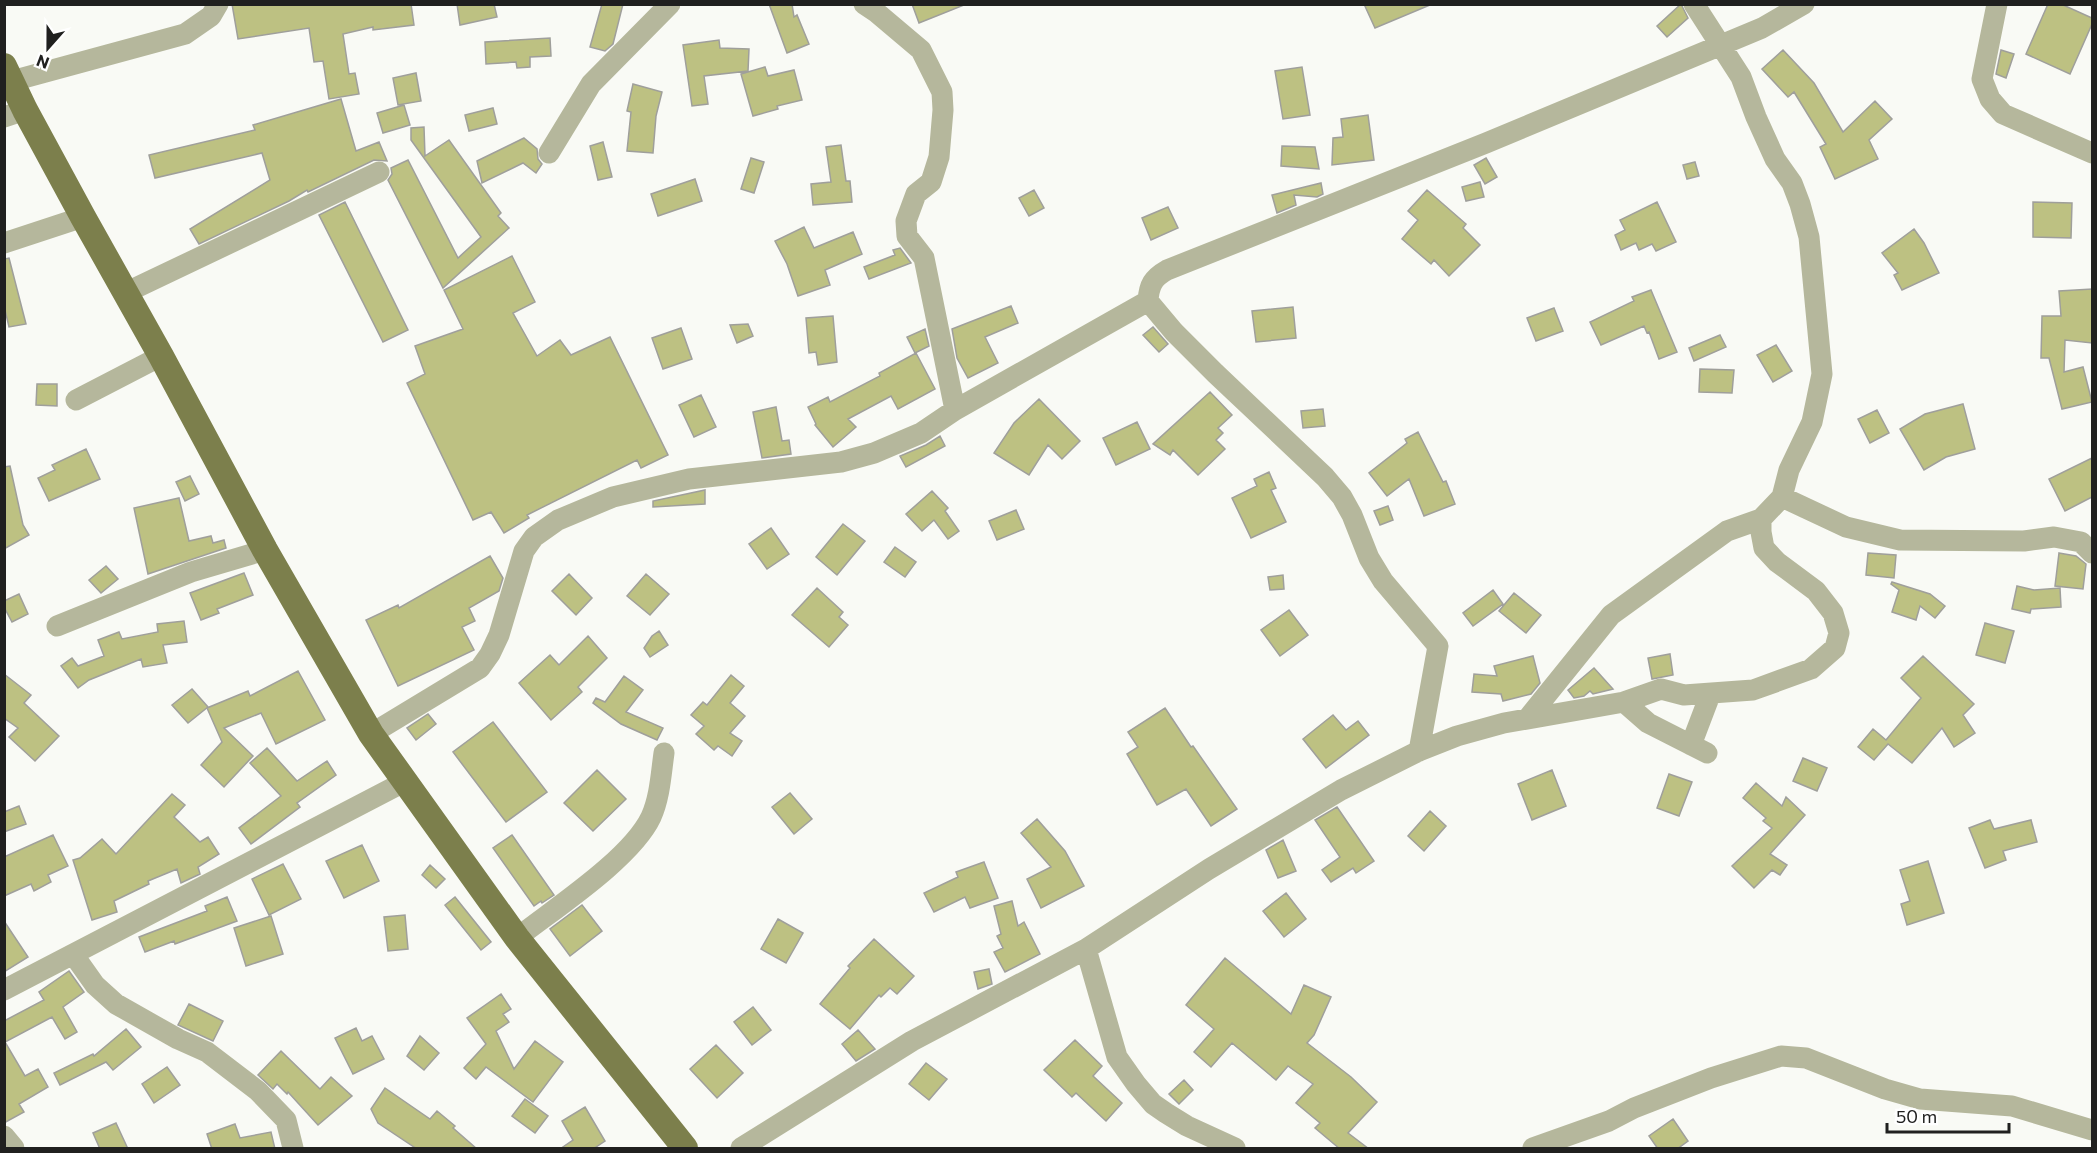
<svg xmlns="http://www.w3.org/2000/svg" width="2097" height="1153" viewBox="0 0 2097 1153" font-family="Commissioner,sans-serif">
<rect width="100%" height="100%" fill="#f9faf5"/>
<path fill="#bdc182" stroke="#9f9f9b" stroke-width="1.5" d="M232,4h179l3,21 -41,5v-3l-30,7 6,40 6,-1 4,21 -30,5 -6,-38 -9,1 -5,-34 -71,11z
M457,4h37l3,13 -37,8z
M602,4h21l-10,40 -8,7 -15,-4z
M769,4h23l2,13 3,-2 12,29 -22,9z
M912,4h51l1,1 -45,18z
M1364,4h66v1l-55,23z
M1681,4l7,14 -21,19 -10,-11z
M2048,4h13l31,14v6l-22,50 -44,-20z
M550,38l1,18 -21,1v10l-13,1 -1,-6 -30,2 -1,-22z
M719,40l1,8 29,1 -1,22 -44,5 4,28 -16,2 -9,-61z
M1783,50l31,33 29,49 32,-31 17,18 -23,21 9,19 -43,20 -15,-32 6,-3 -32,-52 -6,5 -26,-28z
M2001,50l13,4 -8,24 -10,-4z
M765,67l3,9 26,-6 8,30 -25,6 1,3 -25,7 -12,-42z
M1302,67l8,48 -27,4 -8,-48z
M416,73l5,28 -23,4 -5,-27z
M633,84l29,8 -6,24 -3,37 -26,-2 4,-39 -4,-1z
M341,99l15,52 23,-9 8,19 -13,-1 -66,32 -1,-2 -18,11 -90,43 -9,-15 80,-49 -8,-27 -107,25 -6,-23 106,-25 -2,-5z
M404,105l6,20 -27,8 -6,-20z
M493,108l4,16 -28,7 -4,-16z
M1368,115l6,45 -42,5 1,-27 10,-1 -2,-18z
M424,127l1,29 24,-16 52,73 -3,3 11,12 -66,60 -55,-108 4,-6 -1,-6 17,-8 50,98 23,-21 -70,-97v-12z
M524,138l13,11 1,10 4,5 -6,9 -13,-10 -41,20 -5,-22z
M603,142l9,35 -14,3 -8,-34z
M841,145l5,36h4l2,21 -39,3 -2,-21 20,-2 -5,-35z
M1282,146l33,1 4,22 -38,-3z
M751,158l13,4 -10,31 -13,-4z
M1486,158l11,19 -12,7 -11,-19z
M1695,162l4,14 -12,3 -4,-14z
M695,179l7,22 -44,15 -7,-22z
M1480,182l4,15 -18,4 -4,-14z
M1321,183l2,11 -6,3 -23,-2 2,10 -19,8 -5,-18z
M1034,190l10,18 -15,8 -10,-18z
M1427,190l39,34 -3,4 17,17 -31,31 -15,-16 -3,4 -29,-25 16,-19 -10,-9z
M345,202l63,128 -25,12 -64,-127z
M1657,202l19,40 -20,9 -4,-7 -13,6 -3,-7 -15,7 -6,-15 10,-5 -5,-10z
M2033,202l39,1 -1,35 -38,-1z
M1168,207l10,21 -27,12 -9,-22z
M804,227l10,21 39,-16 9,22 -37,16 5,15 -32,11 -11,-32 -12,-23z
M1914,229l10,14 15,30 -37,17 -8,-15 4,-2 -16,-20z
M900,248l11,15 -42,16 -5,-12 31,-12 -2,-5z
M512,256l23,46 -22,11 24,43 23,-16 11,15 39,-18 58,118 -27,13 -4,-8 -110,55 2,3 -25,15 -13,-21 -18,8 -66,-137 18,-9 -10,-28 48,-17 -19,-39z
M9,258l17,66 -17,3 -5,-21v-47z
M2092,289v54l-27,-3 -1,32 19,-5 9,35 -30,7 -13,-51h-8l1,-42h19l-2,-25z
M1651,290l26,62 -18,7 -10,-27 -2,1 -3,-7 -43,19 -11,-23 44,-21 -2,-4z
M1011,306l7,17 -33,14 13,26 -30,15 -11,-20 -5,-29z
M1293,307l3,31 -40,4 -4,-31z
M1554,308l9,23 -27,10 -9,-23z
M833,316l4,46 -19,3 -2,-13 -7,1 -3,-35z
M748,324l5,12 -16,7 -7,-18z
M1153,327l15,17 -9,8 -16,-17z
M681,328l11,31 -29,10 -11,-31z
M925,329l4,17 -14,7 -8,-16z
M1720,335l6,12 -32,14 -5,-13z
M1776,345l16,26 -19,11 -16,-27z
M916,353l19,36 -37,20 -7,-13 -43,23 8,8 -23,20 -18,-22 1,-1 -8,-17 20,-10 2,5 50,-26 -1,-3z
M1700,369l34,1 -2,23 -33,-1z
M37,384h20v22l-21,-1z
M1210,392l22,23 -14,13 5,5 -7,7 9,9 -27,26 -25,-25 -3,5 -17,-11z
M701,395l15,32 -22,10 -15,-32z
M1039,399l41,42 -18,18 -14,-14 -19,30 -35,-22 20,-30z
M1963,404l12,45 -29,8 -22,13 -24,-41 25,-15z
M776,407l6,34 7,-1 2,14 -29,4 -9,-46z
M1323,409l2,17 -22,2 -2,-17z
M1877,410l12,23 -19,10 -12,-24z
M1137,422l13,27 -34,16 -13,-27z
M1418,432l25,50 3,-1 9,23 -31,12 -15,-37 -22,17 -18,-23 38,-30 -2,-4z
M940,436l5,10 -39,21 -6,-11 26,-11z
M86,449l14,30 -51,22 -11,-23 17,-8 -3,-5z
M2092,458v39l-27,14 -16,-32z
M10,466l13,59 6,10 -25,14v-82z
M1269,472l7,16 -5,2 15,32 -35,16 -19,-40 25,-12 -3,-7z
M190,476l9,18 -14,7 -9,-19z
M705,490v14l-52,3v-6z
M932,491l16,17 -3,3 14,20 -11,8 -14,-19 -12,11 -16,-17z
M179,498l10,43 22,-5 2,7 11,-3 2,8 -78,26 -14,-66z
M1388,506l5,14 -13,5 -6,-14z
M1016,510l8,19 -27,11 -8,-19z
M843,524l22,17 -28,34 -21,-18z
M771,528l18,26 -22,15 -18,-25z
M895,547l21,15 -11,15 -21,-15z
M1868,553l28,2 -2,23 -28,-3z
M2059,553l17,3 10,8 -3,25 -28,-3z
M490,556l13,22 -4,13 -30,17 6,13 -13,6 12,23 -76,36 -32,-66 32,-15 1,3z
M106,566l12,13 -17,14 -12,-13z
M244,573l9,22 -36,14 2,4 -18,7 -11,-27z
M569,574l23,24 -16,17 -24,-24z
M646,574l23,20 -19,21 -23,-19z
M1283,575l1,14 -14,1 -2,-13z
M1892,582l38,12 15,12 -10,12 -15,-12 -4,14 -24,-8 7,-22 -8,-6z
M2017,586l17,4 26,-2 1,19 -30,2 -1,4 -18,-4z
M817,588l26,24 -4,5 9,8 -19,22 -37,-32z
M1493,590l10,14 -30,22 -10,-13z
M1514,593l27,22 -15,18 -27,-22z
M19,594l9,20 -16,8 -8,-15v-6z
M1289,610l19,25 -28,21 -19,-26z
M184,621l3,21 -24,3 4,18 -24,4 -2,-8 -52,21 -11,8 -17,-22 11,-8 6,8 26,-10 -6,-16 21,-8 3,7 36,-7 -1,-8z
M1985,623l29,8 -9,32 -29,-8z
M659,631l9,14 -18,12 -6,-9 8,-12z
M588,636l19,22 -29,29 4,5 -31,28 -32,-37 31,-28 9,10z
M1670,654l3,21 -21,4 -4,-21z
M1533,656l7,27 -9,11 -28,7 -2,-7 -29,-2 2,-18 23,2 -3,-10z
M1923,656l51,48 -11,11 12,18 -21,14 -12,-19 -30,35 -24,-19 -14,16 -16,-13 15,-18 13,11 35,-42 -20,-20z
M1594,668l19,21 -20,5 -3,-3 -6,5 -10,2 -6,-8z
M298,671l27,49 -49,24 -15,-31 -37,15 29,28 -29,31 -23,-22 21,-23 -15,-34 41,-17 2,5z
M4,674l27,21 -7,8 35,33 -24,25 -26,-24 9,-9 -14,-10z
M731,675l13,11 -14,17 15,13 -15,17 12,8 -10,15 -14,-10 -4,4 -18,-16 8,-8 -13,-11 12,-13 4,3z
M624,676l19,14 -17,22 37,16 -6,12 -36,-16 -28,-21 3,-5 9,4z
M192,689l16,18 -20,16 -16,-18z
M1165,708l26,39 2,-1 44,63 -26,17 -25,-37 -29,16 -30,-51 11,-7 -10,-15z
M428,714l8,10 -20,16 -9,-12z
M1333,715l13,15 12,-9 11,14 -43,33 -23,-29z
M493,722l54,70 -41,30 -53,-70z
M267,748l30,33 30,-20 9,14 -39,28 3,4 -49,37 -12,-16 42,-32 -31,-33z
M1803,758l24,10 -10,23 -24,-10z
M597,770l29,29 -33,32 -29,-28z
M1552,770l14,36 -34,14 -14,-36z
M1669,774l23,8 -13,34 -22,-8z
M1756,783l26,23 4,-9 19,18 -35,39 17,11 -7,10 -8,-5 -18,18 -22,-22 40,-38 -9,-7 3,-3 -23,-20z
M790,793l22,26 -18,15 -22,-27z
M172,794l13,11 -11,12 26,25 8,-5 11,17 -21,13 2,7 -19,9 -4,-14 -29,12 1,3 -35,17 3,11 -25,8 -19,-60 7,-2 22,-19 14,15z
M19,806l7,18 -22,8v-20z
M1337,807l37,54 -18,12 -3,-5 -22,14 -9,-12 18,-13 -25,-37z
M1430,811l16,15 -22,25 -16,-15z
M1037,819l28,32 19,35 -43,22 -14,-29 24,-12 -30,-34z
M1990,820l4,9 37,-9 6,22 -34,9 3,9 -21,8 -16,-40z
M53,835l15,31 -20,9 3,7 -17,9 -3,-7 -27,12v-39z
M512,835l42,60 -12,8 -1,-2 -7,5 -41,-58z
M1283,840l13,31 -18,7 -12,-28z
M362,845l17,36 -35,17 -18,-37z
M1928,861l16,52 -37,12 -6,-21 9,-3 -10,-31z
M984,862l14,36 -28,10 -5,-11 -31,15 -10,-19 34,-16 -2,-5z
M283,864l18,35 -32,16 -17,-36z
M430,865l15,14 -9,9 -14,-13z
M1286,893l20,26 -22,18 -21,-26z
M227,897l10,24 -62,23 -1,-3 -29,11 -6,-15 68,-26 -2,-5z
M455,897l36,45 -10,8 -36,-45z
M1012,901l6,25 6,-4 16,32 -35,18 -11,-20 9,-4 -6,-12 4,-2 -7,-28z
M582,905l20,26 -32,25 -20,-27z
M405,915l3,34 -20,2 -4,-34z
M271,916l12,38 -37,12 -12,-38z
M778,919l25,14 -17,30 -25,-14z
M4,921l24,36 -24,15z
M874,939l40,37 -17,18 -7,-6 -9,9 -2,-2 -29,34 -30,-25 30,-36 -2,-2z
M1225,958l66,56 13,-29 27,12 -17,38 -7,8 44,34 26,25 -29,31 21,16h-29l-25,-21 5,-5 -24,-20 17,-19 -25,-18 -12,14 -44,-37 -21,24 -17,-15 20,-23 -28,-24z
M989,969l3,15 -14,5 -4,-17z
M69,971l15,21 -21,15 14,25 -12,7 -13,-22 -47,25 20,34 13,-7 10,18 -29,17 5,8 -20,11v-102l40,-21 -5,-8z
M501,994l10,15 -8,5 6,8 -13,9 18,38 21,-28 28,21 -30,40 -47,-35 -10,12 -12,-11 22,-24 -19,-26z
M189,1004l34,17 -10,20 -35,-16z
M753,1007l18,23 -19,15 -18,-23z
M356,1028l6,13 10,-5 12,23 -31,15 -18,-36z
M126,1029l15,18 -28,23 -7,-8 -46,23 -6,-12 39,-19 1,2z
M858,1030l17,19 -19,12 -14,-17z
M420,1036l19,17 -15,17 -17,-14z
M1075,1040l27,26 -9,10 29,27 -16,18 -30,-28 -4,4 -28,-27z
M716,1045l27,28 -26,25 -27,-29z
M281,1051l39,38 11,-12 21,19 -34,29 -30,-33 -1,2 -10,-10 -4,5 -15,-14z
M926,1063l21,16 -18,21 -20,-16z
M167,1067l13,18 -26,18 -12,-19z
M1184,1080l9,10 -14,14 -10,-10z
M385,1088l45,31 7,-8 18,15 -2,2 24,21h-60l-39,-26 -7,-14z
M525,1099l23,17 -13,17 -23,-17z
M585,1107l20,34 -12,8h-33l13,-9 -11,-19z
M1673,1119l15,22 -11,8h-19l-9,-13z
M116,1123l12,26h-28l-7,-16z
M235,1124l5,14 31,-6 4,17h-63l-5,-15z"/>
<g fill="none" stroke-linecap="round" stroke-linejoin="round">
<path stroke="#b5b79c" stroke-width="21" d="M864,4l12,8 45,38 21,42 1,18 -4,47 -8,25 -15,12 -10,27 1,15 17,22 31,152
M1694,4l47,73 15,40 19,42 17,24 8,21 9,33 13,137 -10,48 -23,48 -7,27 64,30 54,13 124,1 30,-4 27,5 11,11
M1997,4l-15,75 8,20 13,15 89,39
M12,81l173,-47 26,-18 7,-12
M4,117l21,-7
M549,153l42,-69 79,-80
M4,243l79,-26
M125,293l254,-121
M1148,301l26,31 41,41 110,104 17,20 10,18 17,43 14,23 55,65 -19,105
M76,400l85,-44
M57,626l134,-54 74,-22
M1624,702l37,-13 23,6 69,-5 58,-21 24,-21 4,-15 -6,-20 -17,-22 -39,-29 -13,-14 -3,-16v-13l21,-22
M1528,718l83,-103 116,-84 34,-12
M371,734l109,-66 10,-14 9,-19 25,-84 10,-14 24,-17 55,-23 76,-18 152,-17 33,-9 47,-20 34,-23 193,-109c1,-16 5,-23 19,-31l319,-127 276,-115 42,-24
M1691,745l19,-50
M517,938c38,-30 114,-79 134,-121 9,-20 10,-43 13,-64
M1086,949l31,108 19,27 17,20 13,9 21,13 48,22
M73,954l22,31 21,19 62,35 29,13 51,39 28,29 7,28
M4,990l400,-208
M4,1136l10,12
M741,1148l171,-107 174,-92 123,-80 132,-79 78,-39 38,-15 47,-13 120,-21 24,21 59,30
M1533,1148l76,-27 25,-13 77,-30 70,-22 25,2 79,31 35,10 92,7 80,24"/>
<path stroke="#7c7f4c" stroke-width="26" d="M4,66l21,44 58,107 78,139 104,194 106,184 146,204 168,210"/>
</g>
<rect width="2097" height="1153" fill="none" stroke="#20201f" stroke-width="12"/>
<g transform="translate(48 48) rotate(201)" stroke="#ffffff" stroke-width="4.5" paint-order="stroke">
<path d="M0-4.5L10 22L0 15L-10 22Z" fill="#20201f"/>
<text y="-9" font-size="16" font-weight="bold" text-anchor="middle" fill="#20201f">N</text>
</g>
<path d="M1887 1123v9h122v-9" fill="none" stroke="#20201f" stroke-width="3"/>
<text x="1896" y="1123" font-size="18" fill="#20201f" stroke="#ffffff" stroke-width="4.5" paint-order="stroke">50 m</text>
</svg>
